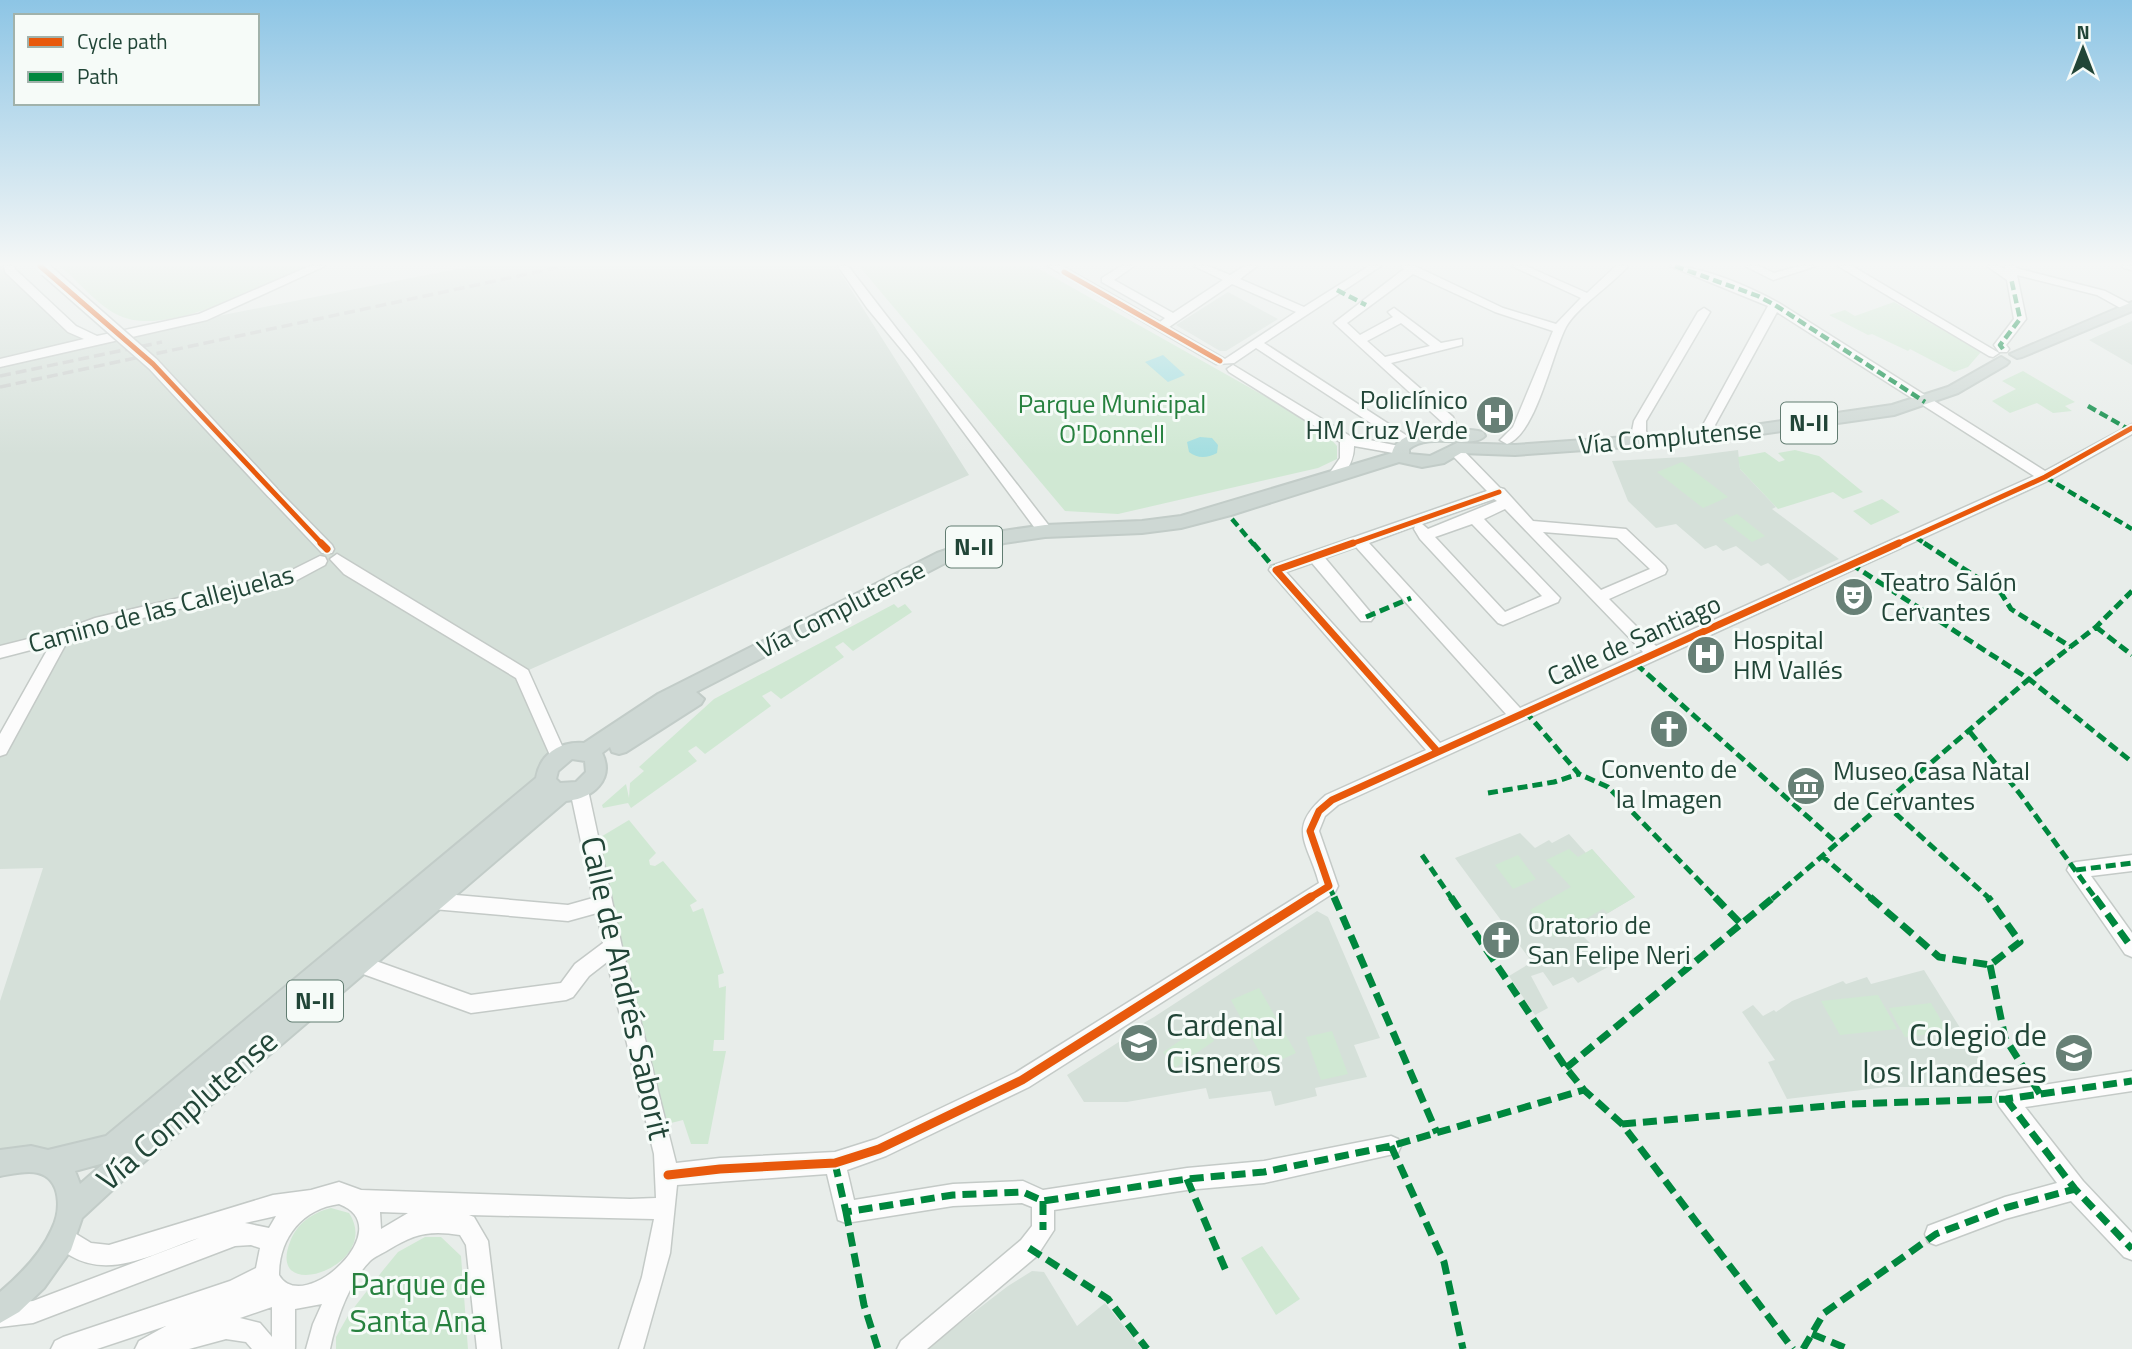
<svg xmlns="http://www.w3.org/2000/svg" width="2132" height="1349" viewBox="0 0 2132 1349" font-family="'Titillium Web',sans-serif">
<rect width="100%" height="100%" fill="#e8edea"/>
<path fill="#d5e0d9" d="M0,266h9v4l33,33 54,37 376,-74h364l133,209 -447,198 30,73 -4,22 -435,379 -113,16v-162l43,-133 -43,1v-121l61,-105 -61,9z
M1228,292l50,27 -52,32h-6l-44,-26z
M2132,321v44l-43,-25 22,-10z
M1738,450l2,19 36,38 -4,2 67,50 -50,22 -21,-18 -7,3 -25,-20 -13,5 -7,-6 -11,4 -29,-25 -20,4 -28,-27 -16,-40 72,-4z
M1520,833l15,15 14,-8 3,3 17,-9 17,19 6,-4 43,48 -57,34 12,12 -4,3 22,21 -30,16 -5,-6 -20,9 -10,-14 -12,4 17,32 -13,7 -26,-39 23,-14 -77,-104z
M1317,911l11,6 52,121 -26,7 13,32 -52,11 2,8 -42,10 -4,-15 -62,8 -3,-11 -79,14h-43l-17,-27 58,-37 -2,-3 31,-18z
M1924,970l73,117h-110l-100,12 -19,-37 7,-2 -33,-48 11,-7 10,11 11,-6 2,2 16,-11 51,-20 3,3 21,-7 4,7z
M1032,1271l12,1 33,54 28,-23 37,46h-216l82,-63z"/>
<path fill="#d0e8d3" d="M60,266h247c-47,20 -141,73 -189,49 -21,-10 -40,-34 -58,-49z
M859,266h175l287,162 16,18v13l-19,9 -200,46 -53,-3z
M1894,302l87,50 -13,15 -14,5 -44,-23 -2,2 -36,-17 -4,1 -39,-20 16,-5 10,6z
M2023,371l52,31 -10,4 7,5 -19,2 -16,-10 -27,10 -18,-12 24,-12 -14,-8z
M1795,450l24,6 44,36 -20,7 -10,-7 -55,17 -38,-40 -2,-12 27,-5 14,10 6,-2 -7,-7z
M1682,462l46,35 -25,11 -46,-36z
M1882,499l18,13 -29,13 -18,-14z
M1737,514l28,22 -13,6 -29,-22z
M894,604l4,4 7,-4 7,8 -59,39 -10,-9 -8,5 9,10 -63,42 -10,-8 -9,5 9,10 -66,48 -9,-8 -8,5 9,10 -66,47 -3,-5 -25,5 -1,-3 24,-21 3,14 1,-15 14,-12 -5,-4 75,-68z
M629,820l27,33 -7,7 1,5 5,1 8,-5 34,40 -7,4 3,7 10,-4 21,65 -6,2 1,13 7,-2 -2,54h-10l-1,11h13l-18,93h-17l-8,-24 -20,5 -69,-284z
M1569,849l9,8 14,-8 43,48 -27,16 -5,-4 -49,28 -24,-27 41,-23 -25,-27z
M1518,855l18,24 -23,10 -18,-24z
M1259,988l37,65 -29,13 -36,-66z
M1878,995l19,34 -57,6 -19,-34z
M1931,1003l17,29 -43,5 -16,-29z
M1202,1026l12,15 -39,27 -12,-16z
M1332,1031l16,43 -27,6 -15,-43z
M331,1208l18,5c35,53 -84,93 -59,29 7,-19 22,-29 41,-34z
M425,1237h16l20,19 7,93h-132v-12l13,-23 35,-45 14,-17z
M1262,1246l38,53 -24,16 -35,-57z"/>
<path fill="#a4dee0" d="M1163,355l22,20 -17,7 -23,-20z
M1200,437l12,1 6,7 -1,8c-10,5 -19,6 -28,-1l-2,-10z"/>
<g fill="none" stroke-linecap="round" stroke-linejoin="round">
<defs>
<path id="minor" d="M4,266h10l1,3 61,57 21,10 102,-22 111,-48h15l-118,54 -207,47v-8l84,-20 -16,-7 -63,-60z
M838,266h10l202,261 2,4 -2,4h-10l-129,-174 -44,-53z
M1048,266h14l98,56 5,-4 -63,-36v-4l19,-12h13l-20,14 59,33 50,-33 -29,-14h14l22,9 15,-9h12l-17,13 64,28 65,-41h12l-117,77 151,98 -2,3h-10l-147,-96 -22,15 -18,1zM1232,284l64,28 -71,47 -56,-32z
M1401,266h14l88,42 53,16 25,-26 -69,-32h14l61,27 29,-27h12c-16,19 -51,41 -62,61 -14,26 -30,108 -59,117l-7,-4 13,-13 40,-96 -58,-19 -82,-38 -66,49 13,12 33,-18 -5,-5 6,-4 47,35 21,-4v6l-71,18 62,54 5,11 -6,11h-10l-2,-3 4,-8 -2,-6 -108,-99 70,-54zM1401,323l29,23 -45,11 -18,-16z
M1670,266c32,0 80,21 109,37l266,168 87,-47v10l-82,46 -712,325 -13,11 -6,15 19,55 -3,6 -306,195 -143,69 -39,14 7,30 99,-16 70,-3 20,9 144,-22 77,-7 127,-25 7,3 3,7 -3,7 -134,30 -77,7 -133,20v20l-17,26 -110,93h-30l4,-8 120,-101 11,-14v-19l-10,-4 -69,3 -107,17 -8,-3 -11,-46 -150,11 -7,68 -27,96h-24l23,-72 12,-58 -185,-4 5,2 14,24 13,108h-24l-11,-104 -6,-10c-31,-5 -46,-1 -72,15 -5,3 -14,7 -18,11 -21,21 -34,59 -40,88h-24l7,-25 9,-20 -27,5v40h-43l-6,-7 -20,-3 -37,10h-54l4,-8 27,-15 -69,23h-46l4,-8 8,-4 167,-56 26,-13 4,-20 -9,-3 -16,1 -202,77 -33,4v-22l33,-4 166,-63c-41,13 -87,42 -128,18 -9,-5 -15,-10 -19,-19l3,-8 8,-3 28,17 18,2 164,-50 38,-5 28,-8 22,8 269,9 26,-1 -2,-44 -47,-192 -18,14 -16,21 -7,3 -95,13 -119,-43 -2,-6 2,-6 7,-3 112,40 90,-12 14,-19 28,-21 -6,-30 -29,8 -135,-12 -6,-2 -3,-6 3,-6 6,-2 135,12 25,-7 -23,-108 3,-5 6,-2 6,2 3,5 34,157 54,216 44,-5 115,-6 41,-13 139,-66 304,-190c-11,-41 -33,-54 7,-88l100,-45 -157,-180 2,-4 216,-75 -36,-37v-6h10l39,40 4,1 29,32 93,8 39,37 2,4 -2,4 -56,25 47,47 378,-170 -257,-164 -62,113 4,11 -2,3h-10l-4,-14 65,-119zM1494,499l3,2 -69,28 -6,-5zM1505,509l138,143 -123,56 -151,-165 46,-17 -1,3 6,10 78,84 5,2 55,-23 2,-4 -76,-79zM1472,524l70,72 -37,16 -70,-75zM1543,532l74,6 33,31 -49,21zM1356,547l150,167 -66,29 -154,-171 26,-9 49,58h10l3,-4 -3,-4 -46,-55zM339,1204c62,23 -36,113 -60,71 0,-37 23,-66 60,-71zM380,1212l28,1 -27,16zM276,1216l-7,12 -24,-5zM272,1307v30l-12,-14 -20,-5z
M1745,266h14l15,7 25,-7h17l-43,14z
M1838,266h14l147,87 -6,4 -4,-1z
M1987,266h12l6,3v-3h10l1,2 89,23 27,14v6l-8,-1 -27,-15 -80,-20 9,44 -20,26 3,4 -2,3h-8l-5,-7 20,-26 -7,-39z
M2122,266h10v4l-8,-2z
M1704,308l6,4 -64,109v10l5,10 -2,3h-10l-7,-13 2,-10 64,-109z
M1233,365l117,71 49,10 7,4 -7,4 -45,-8c0,13 -5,22 -13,31h-10l-2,-3 11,-16v-16l-111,-70 -2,-3z
M273,488l5,2 54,55 2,4 -2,4h-10l-54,-57 -2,-3z
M337,554l191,116 39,87 -2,5 -6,2 -6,-2 -37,-84 -172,-104 -14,-15z
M320,556l5,1 2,4 -2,4 -28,15 -199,49 -30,11 -62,114 -6,2v-22l50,-89 -50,13v-12l60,-15 35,-13 193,-46z
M2132,855v16l-41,5 41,57v24l-7,-3 -58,-84 3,-6 6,-2z
M2132,1071v20l-107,16 58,74 49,52v27l-8,-3 -53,-56 -66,18 -69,26 -8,-3 -3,-8 3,-8 77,-29 52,-14 -58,-77 -3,-7 3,-7z"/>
<path id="major" d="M2132,302v9l-110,46 -5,1 -7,-4z
M2001,357l8,5 -3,3 -48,28 -64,22 -182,26 -197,14 -54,-2 -17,10 -22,4 -23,-5 -168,53 -50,13 -39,5 -97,4 -41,6 -55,18 -253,131 8,7 -3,5 -75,48 -7,2 -7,-2 -2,-5 -8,6c13,26 -9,46 -36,48l-443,379 -41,38 -11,32 -27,38 -25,24 -19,11v-31c21,-18 41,-38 52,-63 9,-18 10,-50 -14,-56 -12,-3 -26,1 -38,3v-26l31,-4 17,4 58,-14 430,-358c4,-24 24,-37 48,-35l74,-49 279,-141 66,-22 42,-6 97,-4 39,-5 211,-63c6,-28 69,-26 91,-21l2,4c-13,14 -55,-5 -76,13v5l21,2 27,-13 58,2 197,-14 180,-26 56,-18zM572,759l13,2 1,11 -10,10 -16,1 -4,-4 2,-8zM104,1163l-24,21 -5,-13z"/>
</defs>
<use href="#minor" stroke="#c4cac7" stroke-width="3"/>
<use href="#major" stroke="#c2ccc8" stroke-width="4"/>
<use href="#minor" fill="#fcfcfc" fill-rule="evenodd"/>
<use href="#major" fill="#ced8d4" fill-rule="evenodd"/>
<path stroke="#c9cdcb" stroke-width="3.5" stroke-dasharray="11 5" stroke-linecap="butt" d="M0,376l162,-34
M0,387l565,-121"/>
<defs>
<path id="minor-bridge" d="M46,270l107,94 120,129"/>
</defs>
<use href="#minor-bridge" stroke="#c4cac7" stroke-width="15" stroke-linecap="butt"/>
<use href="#minor-bridge" stroke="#fcfcfc" stroke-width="12"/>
<path stroke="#00873e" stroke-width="4.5" stroke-dasharray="9 4.5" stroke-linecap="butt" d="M1675,266l83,30 17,9 150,97
M1337,290l29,15
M2003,349l-3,-4 20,-26 -9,-41
M2088,406l42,24
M2045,477l87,52
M1232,519l22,26
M1915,537l12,8"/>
<path stroke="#00873e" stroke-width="5" stroke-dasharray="10 5" stroke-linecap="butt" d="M1253,543l23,27
M1924,543l77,50 10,16 60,38
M1851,564l178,115 103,83
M1366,617l45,-19
M2096,627l36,28
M1636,664l200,178
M1525,711l54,63 29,13 109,112
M1970,732l50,62 76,105
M1488,793l66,-11 25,-8
M1884,803l106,96
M1422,855l30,44
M1821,855l51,44
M2076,870l56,-7
M1329,886l6,13
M1772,899l257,-220 67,-52 36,-36"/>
<path stroke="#00873e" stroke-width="7" stroke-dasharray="14 7" stroke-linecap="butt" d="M1334,897l103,236
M1451,897l115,171 18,22 38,34 171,225
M1715,897l27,28
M1870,897l69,60 51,8 30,-23 -32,-45
M2095,897l37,51
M1990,965l15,73 35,56
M1566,1068l208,-171
M2006,1099l69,90 57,60
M1622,1124l227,-20 157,-5 126,-18
M1391,1146l53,116 19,87
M835,1163l11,49 107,-17 70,-3 20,9 144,-22 77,-7 127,-26 193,-56
M1187,1179l39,92
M1043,1201v29
M846,1212l18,93 14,44
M1029,1248l79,51 39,50
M1812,1334l36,15
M1803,1349l21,-36 112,-79 69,-26 70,-19"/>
<defs>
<path id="cycleway-far2" d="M40,266l113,98 170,181
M1064,272l156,89
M1348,545l151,-53
M1895,545l150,-68 87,-49"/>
<path id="cycleway-far1" d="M321,543l6,6
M1353,543l-77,27 162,182
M1308,899l21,-13 -19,-55 9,-20 13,-11 567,-257"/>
<path id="cycleway" d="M668,1175l52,-6 115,-6 44,-14 143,-69 289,-183"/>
</defs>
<use href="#cycleway-far2" stroke="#f6fbf8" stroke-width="9"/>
<use href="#cycleway-far1" stroke="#f6fbf8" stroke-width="11"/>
<use href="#cycleway" stroke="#f6fbf8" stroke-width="13"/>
<use href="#cycleway-far2" stroke="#e8590c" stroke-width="5"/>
<use href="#cycleway-far1" stroke="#e8590c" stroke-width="7"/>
<use href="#cycleway" stroke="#e8590c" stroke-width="9"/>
</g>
<linearGradient id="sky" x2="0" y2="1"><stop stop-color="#8dc5e5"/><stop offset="0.58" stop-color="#f5f7f6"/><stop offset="1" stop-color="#f5f7f6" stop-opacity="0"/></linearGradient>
<rect width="2132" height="455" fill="url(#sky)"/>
<defs>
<symbol id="hospital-disc" viewBox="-11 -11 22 22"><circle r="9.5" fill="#678076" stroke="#f6fbf8"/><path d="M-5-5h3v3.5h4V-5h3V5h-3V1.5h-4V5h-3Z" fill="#fff"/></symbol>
<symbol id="theatre-disc" viewBox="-11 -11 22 22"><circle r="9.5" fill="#678076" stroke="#f6fbf8"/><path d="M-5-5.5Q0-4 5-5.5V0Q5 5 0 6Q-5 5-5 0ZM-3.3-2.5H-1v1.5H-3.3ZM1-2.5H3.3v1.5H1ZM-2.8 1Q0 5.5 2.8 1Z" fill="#fff"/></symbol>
<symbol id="church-disc" viewBox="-11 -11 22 22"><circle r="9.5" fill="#678076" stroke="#f6fbf8"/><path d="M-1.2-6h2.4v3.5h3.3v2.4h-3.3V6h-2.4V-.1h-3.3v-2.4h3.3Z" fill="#fff"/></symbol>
<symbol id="museum-disc" viewBox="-11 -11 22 22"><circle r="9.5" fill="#678076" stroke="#f6fbf8"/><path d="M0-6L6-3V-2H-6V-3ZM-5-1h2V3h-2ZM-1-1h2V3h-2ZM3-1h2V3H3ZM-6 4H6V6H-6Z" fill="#fff"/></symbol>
<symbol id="university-disc" viewBox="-11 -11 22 22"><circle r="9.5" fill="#678076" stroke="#f6fbf8"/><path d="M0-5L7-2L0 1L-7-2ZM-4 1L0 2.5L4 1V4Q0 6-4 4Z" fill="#fff"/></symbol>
</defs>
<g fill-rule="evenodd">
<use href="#hospital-disc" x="1473" y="393" width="44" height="44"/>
<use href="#theatre-disc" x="1832" y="575" width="44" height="44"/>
<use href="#hospital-disc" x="1684" y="633" width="44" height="44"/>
<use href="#church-disc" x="1647" y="707" width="44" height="44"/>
<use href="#museum-disc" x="1784" y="764" width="44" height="44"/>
<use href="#church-disc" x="1479" y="918" width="44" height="44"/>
<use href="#university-disc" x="1117" y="1021" width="44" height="44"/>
<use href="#university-disc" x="2052" y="1031" width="44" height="44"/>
</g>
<g text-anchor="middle" stroke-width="6" stroke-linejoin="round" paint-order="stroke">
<g fill="#f6fbf8" stroke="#617c71" stroke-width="2">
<rect x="1781" y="402.5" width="56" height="41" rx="5"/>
<rect x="946" y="526.5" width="56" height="41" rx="5"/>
<rect x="287" y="980.5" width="56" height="41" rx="5"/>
</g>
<g font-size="24" font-weight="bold" fill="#214537">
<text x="1809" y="431">N-II</text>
<text x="974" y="555">N-II</text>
<text x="315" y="1009">N-II</text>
</g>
<g font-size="26" fill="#214537" stroke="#f6fbf8" text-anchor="start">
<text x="1468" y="409" text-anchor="end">Policlínico<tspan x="1468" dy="30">HM Cruz Verde</tspan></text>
<text x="1881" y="591">Teatro Salón<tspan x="1881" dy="30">Cervantes</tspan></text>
<text x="1733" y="649">Hospital<tspan x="1733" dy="30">HM Vallés</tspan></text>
<text x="1669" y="778" text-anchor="middle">Convento de<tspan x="1669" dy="30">la Imagen</tspan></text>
<text x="1833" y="780">Museo Casa Natal<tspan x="1833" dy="30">de Cervantes</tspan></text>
<text x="1528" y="934">Oratorio de<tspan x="1528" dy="30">San Felipe Neri</tspan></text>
</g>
<g font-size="26" fill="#26813e" stroke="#f6fbf8">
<text x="1112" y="413">Parque Municipal<tspan x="1112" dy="30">O'Donnell</tspan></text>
</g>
<g font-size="26" fill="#214537" stroke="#f6fbf8">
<text transform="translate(1670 437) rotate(-5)" y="9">Vía Complutense</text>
<text transform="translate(161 609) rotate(-15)" y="9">Camino de las Callejuelas</text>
<text transform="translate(841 609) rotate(-27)" y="9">Vía Complutense</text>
<text transform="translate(1634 640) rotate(-24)" y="9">Calle de Santiago</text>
</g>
<g font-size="32" fill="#214537" stroke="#f6fbf8">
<text transform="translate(626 988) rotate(77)" y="11">Calle de Andrés Saborit</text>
<text transform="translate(187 1110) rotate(-41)" y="11">Vía Complutense</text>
</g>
<g font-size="32" fill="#214537" stroke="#f6fbf8" text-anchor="start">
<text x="1166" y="1036">Cardenal<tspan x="1166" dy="37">Cisneros</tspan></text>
<text x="2047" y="1046" text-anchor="end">Colegio de<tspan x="2047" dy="37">los Irlandeses</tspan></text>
</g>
<g font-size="32" fill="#26813e" stroke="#f6fbf8">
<text x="418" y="1295">Parque de<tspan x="418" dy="37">Santa Ana</tspan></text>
</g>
</g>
<rect x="14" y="14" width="245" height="91" fill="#f6fbf8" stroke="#a1b2ab" stroke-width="2"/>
<rect x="28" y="37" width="35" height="10" fill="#e8590c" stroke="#a1b2ab" stroke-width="2"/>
<text x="77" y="49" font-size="21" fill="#214537">Cycle path</text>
<rect x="28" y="72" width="35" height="10" fill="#00873e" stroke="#a1b2ab" stroke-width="2"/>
<text x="77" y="84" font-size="21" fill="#214537">Path</text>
<g transform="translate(2083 49)" stroke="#f6fbf8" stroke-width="5" paint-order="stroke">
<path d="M0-5L12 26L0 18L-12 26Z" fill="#214537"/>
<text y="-10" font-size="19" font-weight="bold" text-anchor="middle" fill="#214537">N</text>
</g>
</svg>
